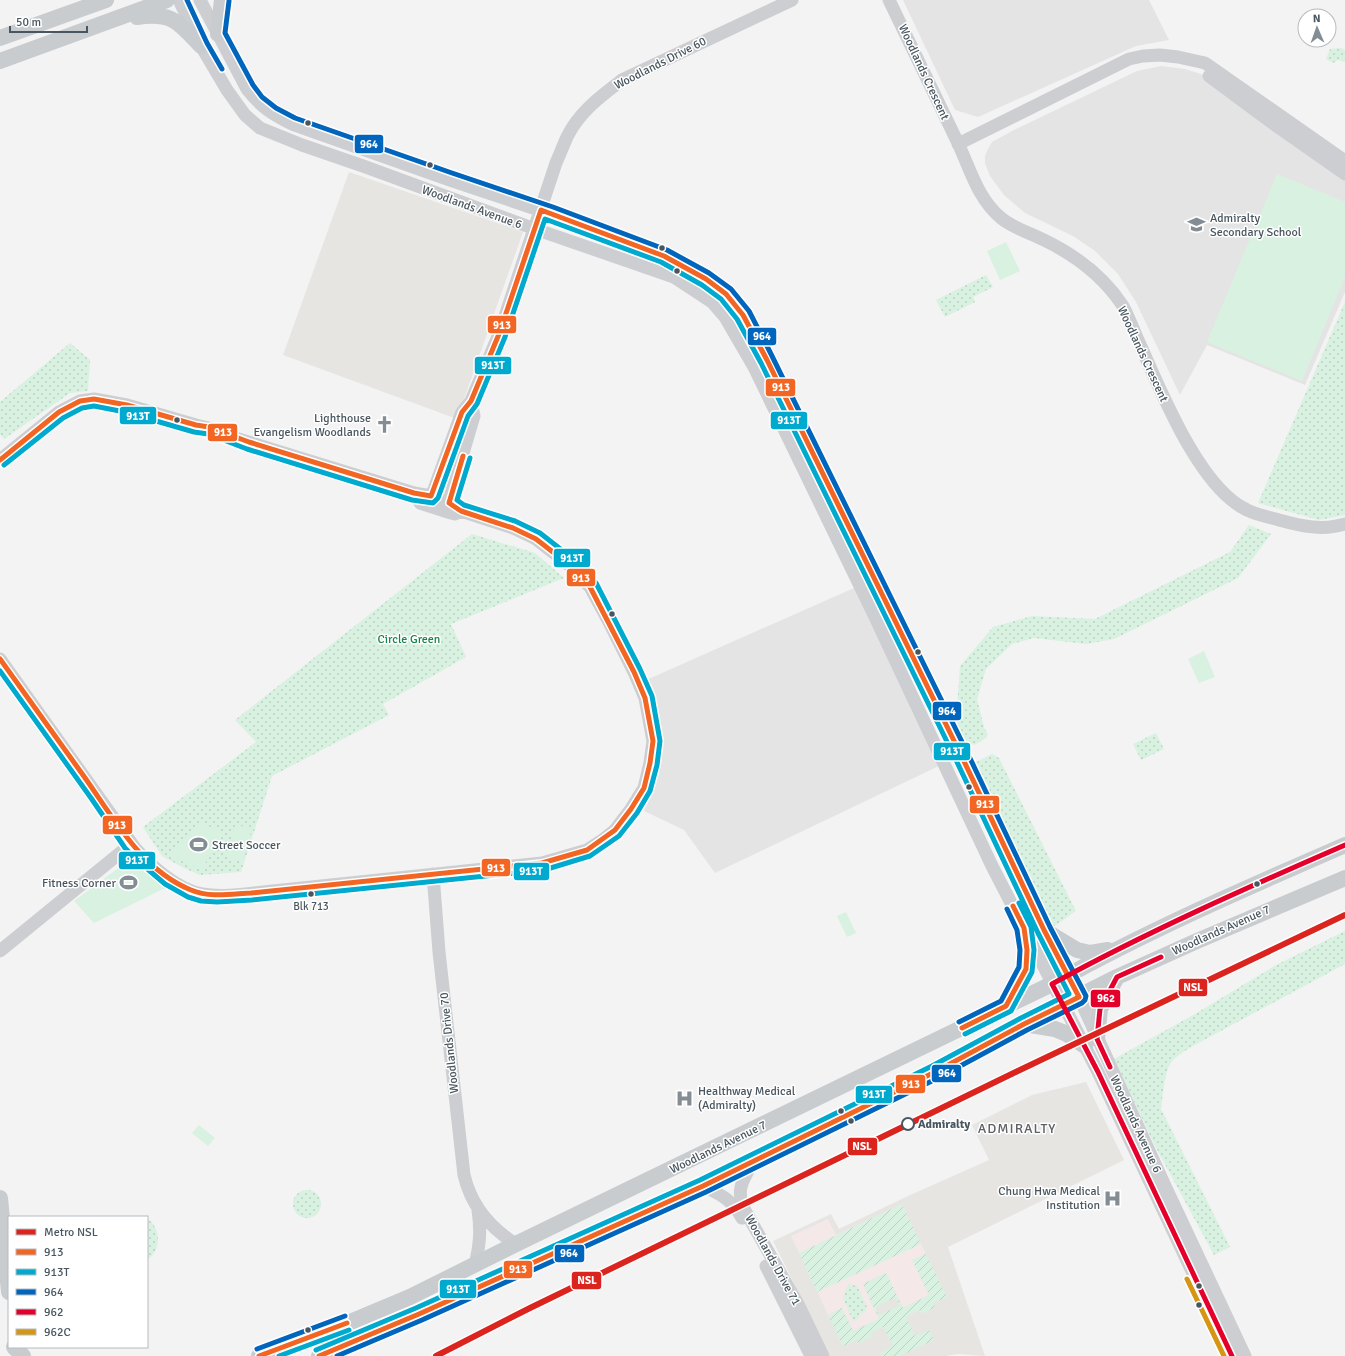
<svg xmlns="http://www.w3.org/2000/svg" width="1345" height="1356" viewBox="0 0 1345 1356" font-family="Signika,sans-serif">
<defs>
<pattern id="grass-dots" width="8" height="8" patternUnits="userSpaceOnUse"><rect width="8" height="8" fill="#d8f1e1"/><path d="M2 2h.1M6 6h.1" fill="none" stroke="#bbd1c3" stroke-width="1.8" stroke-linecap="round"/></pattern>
<pattern id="garden-furrows" width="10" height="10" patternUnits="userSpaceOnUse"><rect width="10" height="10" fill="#d8f1e1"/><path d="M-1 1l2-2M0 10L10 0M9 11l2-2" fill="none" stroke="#bbd1c3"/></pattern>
</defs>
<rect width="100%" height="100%" fill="#f3f3f3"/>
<path fill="#e6e5e2" d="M349,172l174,60 -66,187 -174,-64z
M1086,1082l38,78 -176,87 37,109 -27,-2 -12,2h-116l-57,-115 58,-27 8,15 69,-33 81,-36 -17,-35 60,-30z"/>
<path fill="#e5e4e5" d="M903,0h246l20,40 -33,6 -158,71 -23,-7z
M1161,66l24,3 22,7 138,102v114l-40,93 -98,-40 -27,50 -44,-93 -18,-28 -23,-23 -22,-15 -48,-23 -21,-18 -14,-19 -5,-13v-7l3,-7 4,-7 20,-11 125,-60z
M854,588l87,177 -226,108 -31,-43 -40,-19 15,-36 -1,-52 -14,-42z"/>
<path fill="#f4e8e8" d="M902,1204l24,50 -13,6 16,35 -26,13 -17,-35 -23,11 16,35 -26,12 -11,-23 -14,7 -37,-79 37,-17 8,16z"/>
<path fill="url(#grass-dots)" d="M1341,48l4,2v12l-7,-2 -5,3 -7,-4 4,-10z
M986,275l7,12 -20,10 2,5 -30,15 -9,-17z
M1345,302v213l-26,5 -61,-17z
M70,343l20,17 -2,31 -18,2 -66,46 -4,-5v-32z
M1249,525l22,9 -33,44 -124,61 -28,5 -52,-6 -22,6 -26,25 -9,30 7,28 4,8c-7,9 -19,13 -30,9l-9,-19 7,-3 4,-56 33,-39 39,-11 63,3 135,-67z
M472,534l63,19 29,25 -113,46 15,33 -83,47 6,11 -117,61 -31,96 -41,3 -16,-7 -22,-12 -19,-29 113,-85 -21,-22z
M1156,733l8,16 -23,11 -8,-16z
M992,754l7,4 77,153 -23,16 -82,-156 1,-7z
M1345,931v33l-154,83c-6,4 -13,8 -18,13 -9,9 -10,37 -12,49l69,138 -16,8 -59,-109 -41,-87 81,-45 81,-49z
M293 1204a14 14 0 1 1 28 0a14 14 0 1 1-28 0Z
M147,1218c14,10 15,32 0,42z
M848,1284l9,2 10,21 -2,5 -5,2 -2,5 -5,2 -10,-23z"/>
<path fill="url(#garden-furrows)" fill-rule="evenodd" d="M902,1204l19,40 -104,48 -18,-39z
M926,1254l21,43 -14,6 2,4 -13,7 -2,-4 -14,7 9,19 14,-6 5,10 -34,16h-19l-1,-3 13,-7 -10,-19 -13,6 2,4 -13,6 -2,-3 -14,6 -15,-31 14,-7 11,23 26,-12 -16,-35 23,-11 17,35 26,-13 -17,-35zM894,1298h2l3,8 -20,9 -3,-6v-2z"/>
<path fill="#d8f1e1" d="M1277,174l68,28v75l-43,104 -95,-39z
M1006,242l14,29 -20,9 -13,-29z
M1204,651l11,26 -16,6 -11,-24z
M199,822l25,11 -23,37 -30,-14z
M235,825l17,3 -9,32 -16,-2z
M140,852l27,35 -73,36 -20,-22z
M846,912l10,21 -9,4 -10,-21z
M199,1125l16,13 -7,8 -16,-13z"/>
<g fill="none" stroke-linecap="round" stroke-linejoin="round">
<path stroke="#ccced1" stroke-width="13" d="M179,0l22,46 26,44 18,25 15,13 42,17 61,21 172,63 139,48 38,25 13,15 29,50 120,248 118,251 106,206 134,284
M200,0l47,89c14,18 25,25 45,35l158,56 101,34 113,42 42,23 20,15 17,21 24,45 195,397 82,173 35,67 87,191 79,168
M889,0c23,47 45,94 68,141 13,27 20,57 44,77 12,10 29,15 43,22 31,15 60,37 79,66 6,11 10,23 15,34 22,48 60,147 109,170 10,5 22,7 32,10 22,6 44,11 66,4
M1209,76l69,51 67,47
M958,144l171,-85 14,-3 17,-1 18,2 27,6 140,98
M0,460l59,-48 21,-11 14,-2 33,6 69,20 17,4 19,8 182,56 17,3 18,7 12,8 52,17 23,11 31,24 23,24 20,37 24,48 11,26 8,43 -3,22 -6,25 -13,21 -16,21 -14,11 -14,9 -45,13 -269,28c-23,2 -48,7 -71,3 -24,-4 -51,-28 -67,-46l-135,-189
M420,503l31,10 4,1 6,-3
M428,506l34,-94 9,-11 28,-67 57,-171c4,-9 7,-17 11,-26 12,-25 34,-41 55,-57l170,-80
M446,511l28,-95 -3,-15
M433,874l6,78 25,223c7,30 26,53 52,69
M0,951l131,-107
M752,1163c-8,17 -16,24 -9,44l56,99 24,50
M703,1186c19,9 29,14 39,32
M475,1265c5,-21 6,-35 3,-55
M766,1266l45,90"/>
<path stroke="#c8cccf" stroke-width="16" d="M137,17c36,-5 41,5 64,29
M218,34l4,-34
M0,38l106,-38
M0,61l167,-61
M1044,930l33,20 13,3 18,-3
M1006,1006l20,-37 1,-19 -3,-22
M1024,1024l31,5 12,5 18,12
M1097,1039l3,-30 17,-32
M0,1198l9,94
M14,1347l9,9
M259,1356l77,-28 74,-31 106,-53 536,-260c95,-53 194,-96 293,-139
M319,1356l100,-42 202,-92 70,-30 244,-120 89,-48 93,-47 80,-36 148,-63"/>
<defs>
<path id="bus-1" d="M0,460l59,-48 21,-11 14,-2 33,6 69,20 13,2 40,15 165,51 17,3 31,-84 9,-11 28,-67 42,-124 123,46 42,23 20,15 17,21 24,45 195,397 82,173 35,67 -55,27 -89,48 -232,114 -284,128 -100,42
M0,659c28,39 55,77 83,116 30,42 58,95 108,115 19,8 40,4 60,3l291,-30 45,-13 28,-20 16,-21 13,-21 6,-25 3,-22 -8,-43 -11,-26 -44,-85 -23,-24 -31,-24 -23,-11 -52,-17 -12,-8 14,-47
M962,1028l44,-22 20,-37 1,-19 -3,-22 -11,-22
M259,1356l88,-33"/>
<path id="bus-2" d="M4,465l59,-47 19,-10 12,-2 31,6 69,20 14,2 39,15 165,51 21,3 5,-5 30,-82 9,-12 28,-67 40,-118 116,43 41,23 19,14 16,20 24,44 195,397 82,173 31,61 -48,24 -89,48 -232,114 -284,128 -100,42
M0,671l91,127 34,50 13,13 27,23 23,13 13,4 16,1 35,-2 292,-30 46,-14 29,-20 18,-23 13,-22 7,-26 3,-24 -8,-45 -12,-27 -44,-86 -24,-25 -32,-25 -25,-12 -51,-16 -7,-5 13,-42
M965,1034l46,-23 21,-39 2,-22 -3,-23 -12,-24
M279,1356l70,-26"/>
<path id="bus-3" d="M187,0l20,43 15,26
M229,1l-4,32 28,52 9,12 14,11 19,10 157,55 101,34 114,43 42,23 22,16 18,22 21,41 198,402 82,173 36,69 -1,4 -3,3 -55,27 -89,48 -232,114 -284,128 -85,36
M959,1022l42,-21 18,-34 1,-17 -3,-20 -10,-21
M257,1349l88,-33"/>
<path id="bus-4" d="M1110,1067l-13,-28 3,-30 17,-32 44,-20
M1232,1356l-134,-284 -46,-88c95,-52 194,-96 293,-139"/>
<path id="bus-5" d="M1187,1279l37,77"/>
</defs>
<use href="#bus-1" stroke="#fff" stroke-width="8"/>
<use href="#bus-2" stroke="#fff" stroke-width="8"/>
<use href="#bus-3" stroke="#fff" stroke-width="8"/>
<use href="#bus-4" stroke="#fff" stroke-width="8"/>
<use href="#bus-5" stroke="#fff" stroke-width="8"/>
<use href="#bus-1" stroke="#f26522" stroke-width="5"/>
<use href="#bus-2" stroke="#00a9ce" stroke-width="5"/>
<use href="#bus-3" stroke="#0065bd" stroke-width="5"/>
<use href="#bus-4" stroke="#e4002b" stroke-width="5"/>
<use href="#bus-5" stroke="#d49613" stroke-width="5"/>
<defs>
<path id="metro-1" d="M436,1356l94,-48 492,-239 323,-154"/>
</defs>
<use href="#metro-1" stroke="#fff" stroke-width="9"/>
<use href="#metro-1" stroke="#dc241f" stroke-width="6"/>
</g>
<defs>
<symbol id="school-bare" viewBox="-9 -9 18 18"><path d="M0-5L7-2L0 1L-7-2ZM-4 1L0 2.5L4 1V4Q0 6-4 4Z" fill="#848d93" stroke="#fff" stroke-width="2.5" paint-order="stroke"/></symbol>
<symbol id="church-bare" viewBox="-9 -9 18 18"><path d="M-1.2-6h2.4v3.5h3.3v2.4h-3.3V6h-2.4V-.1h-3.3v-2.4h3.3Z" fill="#848d93" stroke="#fff" stroke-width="2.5" paint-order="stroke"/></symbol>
<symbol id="stadium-bare" viewBox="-9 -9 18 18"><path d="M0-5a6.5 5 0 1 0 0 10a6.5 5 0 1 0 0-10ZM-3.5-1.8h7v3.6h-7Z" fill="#848d93" stroke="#fff" stroke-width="2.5" paint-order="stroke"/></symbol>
<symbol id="hospital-bare" viewBox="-9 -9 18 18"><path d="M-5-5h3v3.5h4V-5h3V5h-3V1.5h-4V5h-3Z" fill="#848d93" stroke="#fff" stroke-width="2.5" paint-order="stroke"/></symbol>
</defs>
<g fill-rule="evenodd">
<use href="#school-bare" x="1184" y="212" width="25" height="25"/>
<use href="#church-bare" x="372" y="412" width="25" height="25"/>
<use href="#stadium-bare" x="186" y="832" width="25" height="25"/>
<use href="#stadium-bare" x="116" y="870" width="25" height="25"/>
<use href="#hospital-bare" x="672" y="1086" width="25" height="25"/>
<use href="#hospital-bare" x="1100" y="1186" width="25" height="25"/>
</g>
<g fill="#49565f" stroke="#fff" stroke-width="1.5">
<circle cx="308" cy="123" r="3.5"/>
<circle cx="430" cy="165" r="3.5"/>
<circle cx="662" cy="248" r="3.5"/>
<circle cx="677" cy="271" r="3.5"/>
<circle cx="177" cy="420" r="3.5"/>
<circle cx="612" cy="614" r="3.5"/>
<circle cx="918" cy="652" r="3.5"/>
<circle cx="969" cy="787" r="3.5"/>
<circle cx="1257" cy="884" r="3.5"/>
<circle cx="311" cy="894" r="3.5"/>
<circle cx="841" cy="1111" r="3.5"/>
<circle cx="851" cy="1121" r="3.5"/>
<circle cx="1199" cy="1286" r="3.5"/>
<circle cx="1199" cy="1305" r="3.5"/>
<circle cx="308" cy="1330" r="3.5"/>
</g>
<circle fill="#fff" stroke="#49565f" stroke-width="2" cx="908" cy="1124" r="6"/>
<g text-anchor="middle" stroke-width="3" stroke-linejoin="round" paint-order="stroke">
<g font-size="11" fill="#49565f" stroke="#fff">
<text x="311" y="910">Blk 713</text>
</g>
<g font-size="12" fill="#49565f" stroke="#fff">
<text transform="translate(660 63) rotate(-27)" y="4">Woodlands Drive 60</text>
<text transform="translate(924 72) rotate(65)" y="4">Woodlands Crescent</text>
<text transform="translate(472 207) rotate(20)" y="4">Woodlands Avenue 6</text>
<text transform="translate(1143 354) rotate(65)" y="4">Woodlands Crescent</text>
<text transform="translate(1221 930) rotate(-24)" y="4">Woodlands Avenue 7</text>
<text transform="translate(449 1043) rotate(-96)" y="4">Woodlands Drive 70</text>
<text transform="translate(1136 1124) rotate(65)" y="4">Woodlands Avenue 6</text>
<text transform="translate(718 1147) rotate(-26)" y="4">Woodlands Avenue 7</text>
<text transform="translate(773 1260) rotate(61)" y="4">Woodlands Drive 71</text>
</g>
<g font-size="12" fill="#49565f" stroke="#fff" text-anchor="start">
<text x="1210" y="222">Admiralty<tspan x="1210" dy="14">Secondary School</tspan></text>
<text x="371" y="422" text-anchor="end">Lighthouse<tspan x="371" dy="14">Evangelism Woodlands</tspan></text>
<text x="212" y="849">Street Soccer</text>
<text x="116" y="887" text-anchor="end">Fitness Corner</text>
<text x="698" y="1095">Healthway Medical<tspan x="698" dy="14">(Admiralty)</tspan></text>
<text x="1100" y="1195" text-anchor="end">Chung Hwa Medical<tspan x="1100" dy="14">Institution</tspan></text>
</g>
<g font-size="12" fill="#188349" stroke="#fff">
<text x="409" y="643">Circle Green</text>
</g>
<g font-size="12" font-weight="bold" fill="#49565f" stroke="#fff" text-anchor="start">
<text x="918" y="1128">Admiralty</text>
</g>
<g font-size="14" letter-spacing="1" fill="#5e6267" stroke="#fff">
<text x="1017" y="1133">ADMIRALTY</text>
</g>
</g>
<g stroke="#fff" stroke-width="1.5">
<rect x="354" y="134" width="30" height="20" rx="4" fill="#0065bd"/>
<rect x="487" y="315" width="30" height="19" rx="4" fill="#f26522"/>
<rect x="747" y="327" width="30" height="19" rx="4" fill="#0065bd"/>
<rect x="474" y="356" width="38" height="19" rx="4" fill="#00a9ce"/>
<rect x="765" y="378" width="31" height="19" rx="4" fill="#f26522"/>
<rect x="119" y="406" width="38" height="19" rx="4" fill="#00a9ce"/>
<rect x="770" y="411" width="38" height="19" rx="4" fill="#00a9ce"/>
<rect x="207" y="423" width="31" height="19" rx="4" fill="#f26522"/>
<rect x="553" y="548" width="38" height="20" rx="4" fill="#00a9ce"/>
<rect x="566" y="568" width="30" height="19" rx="4" fill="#f26522"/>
<rect x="932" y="701" width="30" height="20" rx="4" fill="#0065bd"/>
<rect x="933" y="742" width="38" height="19" rx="4" fill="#00a9ce"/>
<rect x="969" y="795" width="31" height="19" rx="4" fill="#f26522"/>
<rect x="102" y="815" width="31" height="20" rx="4" fill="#f26522"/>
<rect x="118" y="851" width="38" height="19" rx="4" fill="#00a9ce"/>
<rect x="481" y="858" width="30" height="19" rx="4" fill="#f26522"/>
<rect x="513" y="862" width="37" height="19" rx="4" fill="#00a9ce"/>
<rect x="1178" y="978" width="30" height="19" rx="4" fill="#dc241f"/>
<rect x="1090" y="989" width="31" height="19" rx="4" fill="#e4002b"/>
<rect x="931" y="1064" width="31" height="19" rx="4" fill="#0065bd"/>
<rect x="895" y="1074" width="31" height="20" rx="4" fill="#f26522"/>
<rect x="855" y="1085" width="38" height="19" rx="4" fill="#00a9ce"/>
<rect x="847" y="1137" width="31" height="19" rx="4" fill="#dc241f"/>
<rect x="554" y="1244" width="31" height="19" rx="4" fill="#0065bd"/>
<rect x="503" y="1260" width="30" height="19" rx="4" fill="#f26522"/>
<rect x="571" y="1271" width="31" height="19" rx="4" fill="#dc241f"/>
<rect x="439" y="1279" width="38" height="20" rx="4" fill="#00a9ce"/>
</g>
<g font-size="11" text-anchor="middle" font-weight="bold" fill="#fff">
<text x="369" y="148">964</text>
<text x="502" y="329">913</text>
<text x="762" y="340">964</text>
<text x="493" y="369">913T</text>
<text x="781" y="391">913</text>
<text x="138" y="420">913T</text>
<text x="789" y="424">913T</text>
<text x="223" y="436">913</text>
<text x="572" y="562">913T</text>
<text x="581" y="582">913</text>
<text x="947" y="715">964</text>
<text x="952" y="755">913T</text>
<text x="985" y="808">913</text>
<text x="117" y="829">913</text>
<text x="137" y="864">913T</text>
<text x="496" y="872">913</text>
<text x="531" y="875">913T</text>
<text x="1193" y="991">NSL</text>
<text x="1106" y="1002">962</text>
<text x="947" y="1077">964</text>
<text x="911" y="1088">913</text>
<text x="874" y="1098">913T</text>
<text x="862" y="1150">NSL</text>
<text x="569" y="1257">964</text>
<text x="518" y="1273">913</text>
<text x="587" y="1284">NSL</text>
<text x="458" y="1293">913T</text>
</g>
<rect x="8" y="1216" width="140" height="132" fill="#ffffff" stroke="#b6bbbf"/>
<rect x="16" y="1229" width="20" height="6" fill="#dc241f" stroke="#b6bbbf"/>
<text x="44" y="1236" font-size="12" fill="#49565f">Metro NSL</text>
<rect x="16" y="1249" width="20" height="6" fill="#f26522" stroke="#b6bbbf"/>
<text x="44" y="1256" font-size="12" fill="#49565f">913</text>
<rect x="16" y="1269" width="20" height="6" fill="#00a9ce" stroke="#b6bbbf"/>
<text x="44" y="1276" font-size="12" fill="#49565f">913T</text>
<rect x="16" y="1289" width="20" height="6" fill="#0065bd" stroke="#b6bbbf"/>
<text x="44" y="1296" font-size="12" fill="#49565f">964</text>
<rect x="16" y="1309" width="20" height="6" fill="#e4002b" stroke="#b6bbbf"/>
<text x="44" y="1316" font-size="12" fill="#49565f">962</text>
<rect x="16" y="1329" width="20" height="6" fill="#d49613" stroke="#b6bbbf"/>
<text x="44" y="1336" font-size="12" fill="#49565f">962C</text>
<g transform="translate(1317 28) rotate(358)"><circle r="19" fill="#ffffff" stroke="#b6bbbf"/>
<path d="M0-3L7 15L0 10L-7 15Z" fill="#848d93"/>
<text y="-6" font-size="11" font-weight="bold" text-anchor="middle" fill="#49565f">N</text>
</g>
<path d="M10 26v6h77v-6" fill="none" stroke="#49565f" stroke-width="2"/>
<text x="16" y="26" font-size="12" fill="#49565f" stroke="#ffffff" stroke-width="3" paint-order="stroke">50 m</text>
</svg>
